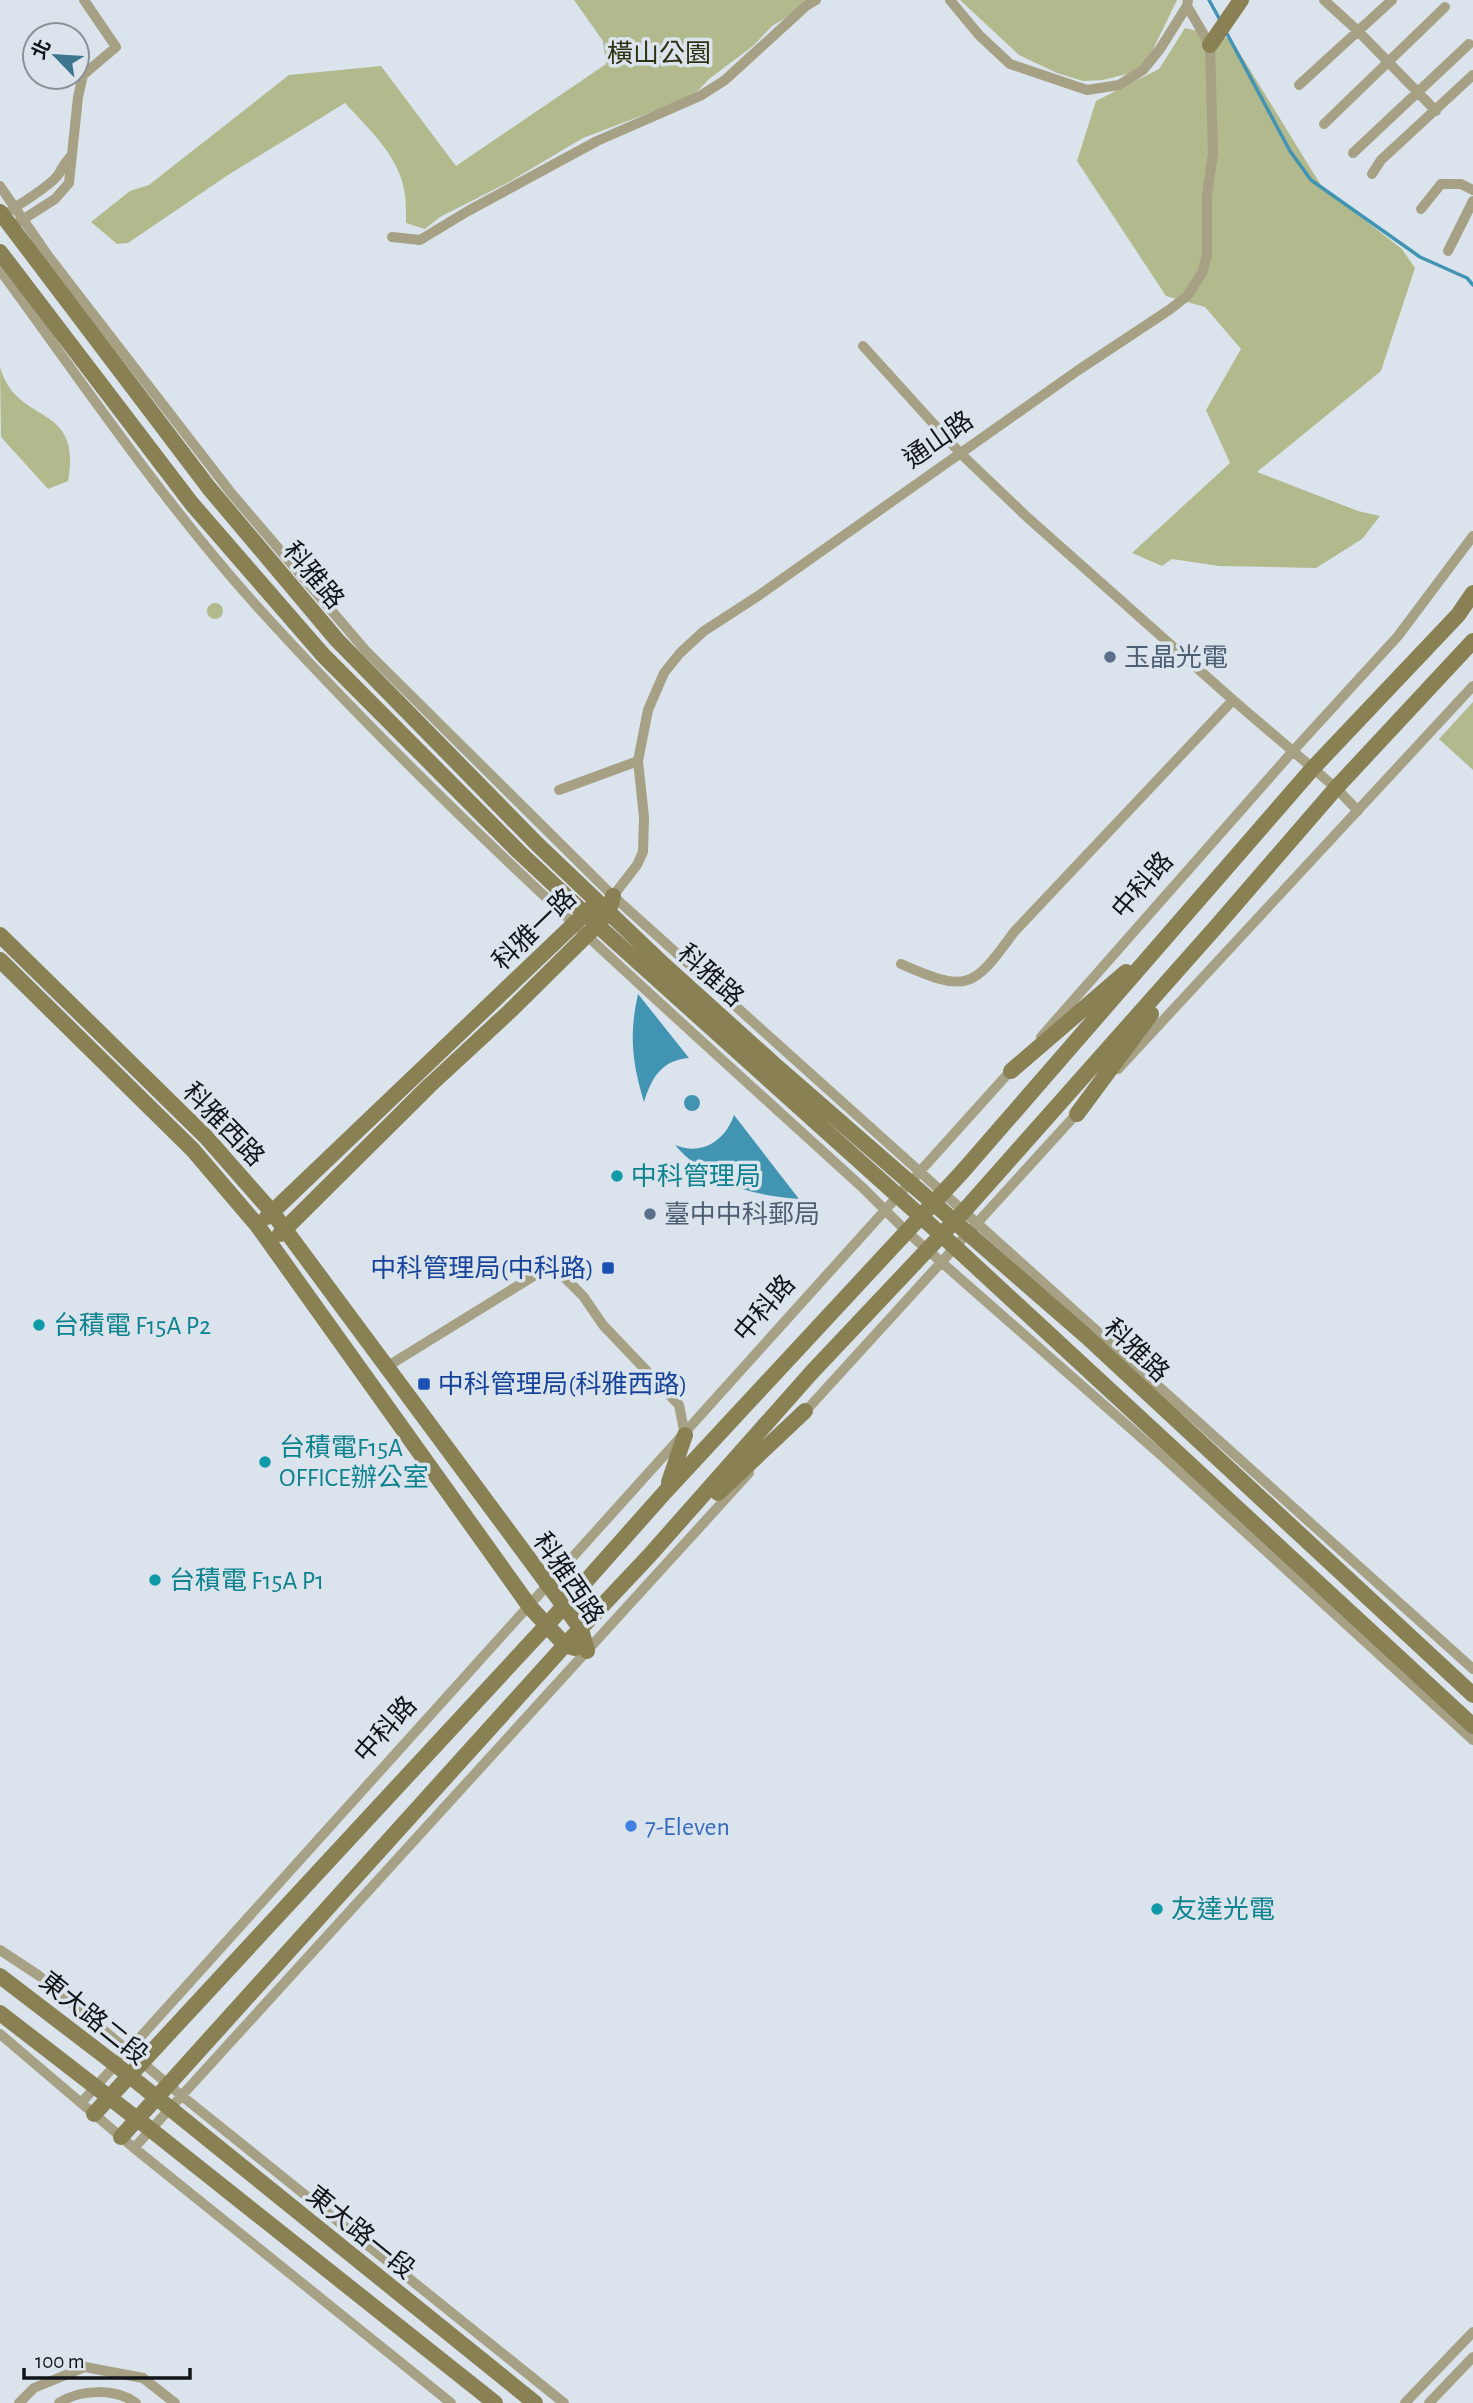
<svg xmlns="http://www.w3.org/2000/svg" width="1473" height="2403" viewBox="0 0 1473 2403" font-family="'Alegreya Sans','Noto Sans TC',sans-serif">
<rect width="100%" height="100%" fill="#dbe4ec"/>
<path fill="#b2b98d" d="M574,0h242l-44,26 -19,20 -44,33 -16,17 -110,42 -76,45 -67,34 -15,12 -19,-6c0,-9 0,-19 -1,-28 -4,-37 -36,-66 -60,-92l-117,72 -100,68 -11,1 -26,-22 39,-31 19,-6 140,-110 92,-9 75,100 150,-102 -3,-23z
M960,0h217l-34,70 -40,10 -20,1 -26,-8 -38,-18z
M1185,28l46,11 91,148 80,62 13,19 -34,103 -124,101 101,39 22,5 -18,23 -46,29 -97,-2 -47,-7 -10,7 -30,-13 98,-90 -24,-53 35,-61 -36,-42 -39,-11 -89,-135 19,-60 63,-32z
M0,367c17,60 83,34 68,114l-20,8 -47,-52z
M207 611a8 8 0 1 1 16 0a8 8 0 1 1-16 0Z
M1473,702v68l-34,-31z"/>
<path fill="#4294b3" d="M638,994l51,64c-27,2 -37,19 -45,44 -12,-40 -15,-67 -6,-108z
M684 1103a8 8 0 1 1 16 0a8 8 0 1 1-16 0Z
M734,1115l65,84c-49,-4 -91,-16 -124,-54 27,11 50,-4 59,-30z"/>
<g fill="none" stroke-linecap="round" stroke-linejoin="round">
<path stroke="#4294b3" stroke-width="3.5" d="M1209,0l11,20
M1225,30l65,121 21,29 109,77 47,21 6,7"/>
<path stroke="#a6a184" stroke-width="10" d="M950,0l29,35 31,29 77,26 32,-5 24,-15 17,-21 27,-43
M1324,0l34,31 78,80
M1299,85l93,-85
M1324,124l121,-117
M1353,153l116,-109
M1372,174l9,-14 92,-85
M0,186l49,71 183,237 134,157 247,245 860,773
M1421,209l20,-25h20l12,6
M11,210c11,-7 40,-25 47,-35 5,-8 5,-10 12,-18
M19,222l36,-23 14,-16 9,-86 5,-22 33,-28 -32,-47
M392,237l28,3 48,-29 129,-70 103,-45 25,-16 81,-74 10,-6
M1448,251l25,-50
M0,270c82,112 161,229 254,333 189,209 401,395 609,585l43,43 256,225 311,284
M863,346l97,107 67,64 206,183 103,88 22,23
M559,790l79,-29
M613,896l24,-31 6,-13 1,-35 -6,-56 10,-51 16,-37 16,-20 24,-22 54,-35 319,-225 92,-61 18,-14 16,-25 4,-17v-59l6,-41 -3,-109 -23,-39 1,-6
M901,964c66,29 72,25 113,-32l219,-232
M1041,1037l252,-286 105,-115 75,-100
M1118,1069l355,-383
M388,1366l162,-100 6,3 27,27 20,29 76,80 6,30
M802,1415l279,-306
M0,1950l38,25 144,121 382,307
M0,2034l134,114 317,255
M81,2103l933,-1036
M134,2148l615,-675
M19,2403l15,-15 51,-21 58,11 32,25
M59,2403c21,-14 56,-15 77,0
M1405,2403l68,-71
M1429,2403l44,-46"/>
<path stroke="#898054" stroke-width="16" d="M1210,45l31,-45
M0,212l209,276 128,152 200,204 127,121 112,101 310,270 387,359
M0,252l192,252 131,151 195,196 79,74 359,323 517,478
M0,935l206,202 66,75 309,417 6,22
M0,960l193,190 64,75 273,382 35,38 10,3
M1011,1071l115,-99
M1077,1114l74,-100
M267,1217l326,-311
M280,1234l149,-148 81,-75 87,-86 12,-14 4,-15
M669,1482l16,-47
M718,1493l87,-82
M0,1976l115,88 420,339
M0,2013l150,116 345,274
M94,2114l453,-489 118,-133 298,-321 350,-403 145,-153 15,-22
M121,2137l444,-492 84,-89 163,-184 152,-161 251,-283 121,-140 137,-147"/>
</g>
<g fill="#5c6f8a" stroke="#dbe4ec" stroke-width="2.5">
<circle cx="1110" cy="657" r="7"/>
<circle cx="650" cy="1214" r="7"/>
</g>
<g fill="#0f9aa8" stroke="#dbe4ec" stroke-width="2.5">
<circle cx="617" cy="1176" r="7"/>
<circle cx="39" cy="1325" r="7"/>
<circle cx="265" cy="1462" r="7"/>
<circle cx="155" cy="1580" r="7"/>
<circle cx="1157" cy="1909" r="7"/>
</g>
<g fill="#1a4fb4" stroke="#dbe4ec" stroke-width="2.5">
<rect x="601" y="1261" width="14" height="14" rx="3.5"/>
<rect x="417" y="1377" width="14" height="14" rx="3.5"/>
</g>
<circle fill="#3f7fe0" stroke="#dbe4ec" stroke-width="2.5" cx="631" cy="1826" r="7"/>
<g text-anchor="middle" stroke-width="7" stroke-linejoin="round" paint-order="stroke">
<g font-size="26" fill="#2e3213" stroke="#dbe4ec">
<text x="659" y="62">橫山公園</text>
</g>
<g font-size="26" fill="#121518" stroke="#dbe4ec">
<text transform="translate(938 439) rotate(-35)" y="9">通山路</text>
<text transform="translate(314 575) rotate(50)" y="9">科雅路</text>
<text transform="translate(1142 885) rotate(-49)" y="9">中科路</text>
<text transform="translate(534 929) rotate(-44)" y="9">科雅一路</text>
<text transform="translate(711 975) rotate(42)" y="9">科雅路</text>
<text transform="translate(224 1124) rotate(46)" y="9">科雅西路</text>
<text transform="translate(764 1308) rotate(-49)" y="9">中科路</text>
<text transform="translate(1137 1350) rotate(43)" y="9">科雅路</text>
<text transform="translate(569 1578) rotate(56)" y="9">科雅西路</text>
<text transform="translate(385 1729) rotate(-48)" y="9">中科路</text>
<text transform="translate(94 2018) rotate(39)" y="9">東大路二段</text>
<text transform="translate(361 2232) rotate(39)" y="9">東大路一段</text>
</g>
<g font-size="26" fill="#4e5e75" stroke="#dbe4ec" text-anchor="start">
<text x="1124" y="666">玉晶光電</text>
<text x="664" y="1223">臺中中科郵局</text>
</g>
<g font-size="26" fill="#0d838f" stroke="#dbe4ec" text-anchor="start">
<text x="631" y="1185">中科管理局</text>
<text x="53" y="1334">台積電 F15A P2</text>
<text x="279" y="1456">台積電F15A<tspan x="279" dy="30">OFFICE辦公室</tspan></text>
<text x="169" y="1589">台積電 F15A P1</text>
<text x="1171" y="1918">友達光電</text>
</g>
<g font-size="26" fill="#164399" stroke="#dbe4ec" text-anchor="end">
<text x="594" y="1277">中科管理局(中科路)</text>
<text x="438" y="1393" text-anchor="start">中科管理局(科雅西路)</text>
</g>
<g font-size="26" fill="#366cbe" stroke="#dbe4ec" text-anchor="start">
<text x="645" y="1835">7-Eleven</text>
</g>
</g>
<g transform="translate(56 56) rotate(295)"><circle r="33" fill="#dbe4ec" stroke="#8b9197" stroke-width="2"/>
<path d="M0-5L12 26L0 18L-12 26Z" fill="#3c758e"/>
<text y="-10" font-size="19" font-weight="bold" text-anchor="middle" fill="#121518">北</text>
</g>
<path d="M24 2368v10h166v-10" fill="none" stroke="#121518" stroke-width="3.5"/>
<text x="35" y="2368" font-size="21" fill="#121518" stroke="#dbe4ec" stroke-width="5" paint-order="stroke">100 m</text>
</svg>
